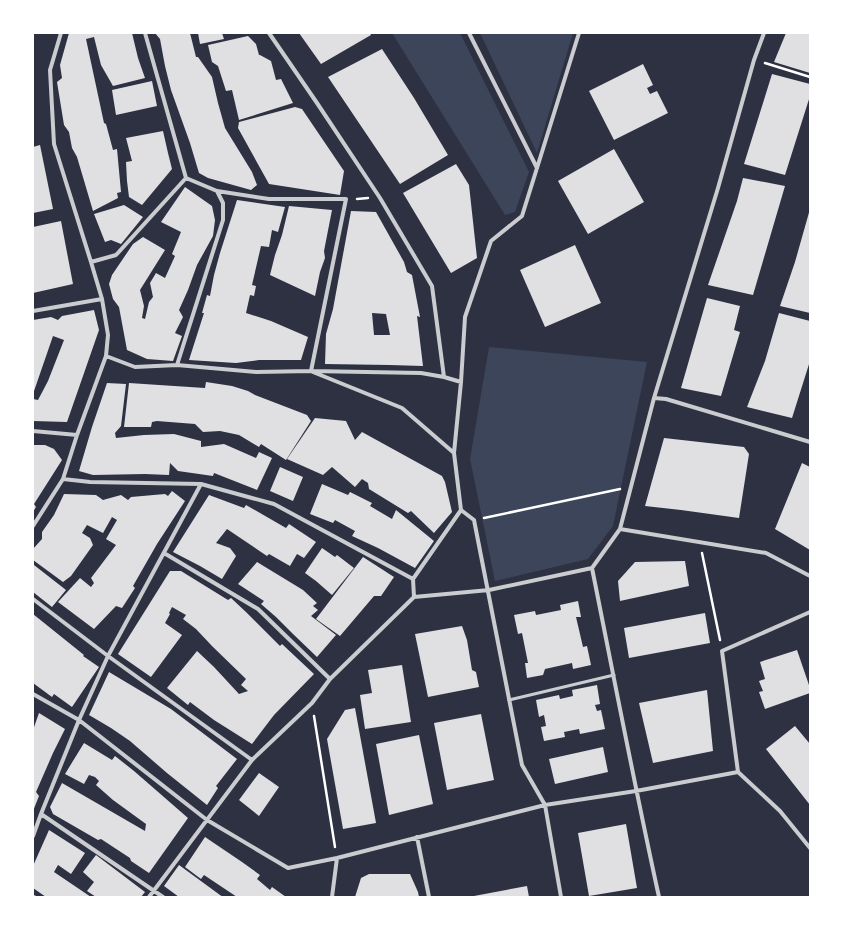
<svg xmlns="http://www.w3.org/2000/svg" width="843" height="930" viewBox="0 0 843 930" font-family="'Times New Roman',serif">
<rect width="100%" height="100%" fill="#2d3142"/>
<path fill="#3c4559" d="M392,33h68l69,139 -14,40 -10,3z
M480,33h93l-36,120z
M489,347l158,15 -34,164 -25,33 -93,22 -25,-122z"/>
<path fill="#e0e0e3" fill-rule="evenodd" d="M69,33h63l6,25 7,20 -32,8 -12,-21 -7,-28 -8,2 18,84 2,1 7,26 4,-1 4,43 -4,1 1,5 -25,13 -16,-54 -5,-9 -3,-16 -5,-7 -7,-43 5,-4 -2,-13z
M155,33h35l6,24h2l14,20 6,26 7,25 27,44 5,13 -6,5 -43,-12 -9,-5 -9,-30 -19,-53 -6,-24 -5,-27z
M198,33h24l2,6 -24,5z
M299,33h71l1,2 -50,29z
M786,33h24v40l-36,-11z
M248,36l8,8 3,11h1l11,6 5,19 5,-1 12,24 -54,17 -7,-30 -6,1 -8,-25 -6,-4 -4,-17z
M382,49l32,49 34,57 -48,29 -72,-107z
M643,64l10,21 -6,3 3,6 7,-3 11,22 -54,27 -25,-49z
M772,74l38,10v12l-25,79 -41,-11z
M152,81l5,25 -41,9 -4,-25z
M295,107l7,2 42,62 -4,24 -71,-11 -31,-56 1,-6z
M163,131l5,22 4,16 -30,36 -13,-8 -2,-16 -1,-19 6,-1 -6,-23z
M40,145l13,64 -20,4v-66z
M614,149l30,53 -56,32 -30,-53z
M456,164l13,21 8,73 -26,15 -48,-80z
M743,178l42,8 -32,109 -45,-10 29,-84z
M185,187l27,19 3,14 -2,16 -16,29 -9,25 -9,20 4,7 -8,16 7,3 -9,25 -26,-2 -20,-9 -8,-43 -6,-8 -4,-15 3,-9 21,-31 10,-7 22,13 -25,40 4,16 -2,12 3,1 4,-17 4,-5 -3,-14 6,-10 9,5 10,-22 -3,-2 9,-22 -20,-10z
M237,200l48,7 -7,25 -6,-2 -3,17 -8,-1 -9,39 4,1 -2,10 -4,-1 -4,18 25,8 37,16 -7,23h-42l-23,3 -47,-3 15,-47h-2l5,-18 3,1 4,-21 6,-22z
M124,205l19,12 -22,27 -10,-4 -6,2 -11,-28z
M289,206l43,4 -8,41 1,7 -5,14 -5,24 -45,-21 5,-20 7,-20z
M810,209v104l-30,-7 15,-44z
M351,211l25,1 28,50 3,10 5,3 8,42 -3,-1 6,50 -33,-1 -65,-1 1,-30 7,-25zM372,313l14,1 4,21h-16z
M61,221l12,63 -40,9v-66z
M575,245l26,58 -56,24 -25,-57z
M707,298l33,8 -6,24 6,2 -19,64 -40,-8z
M94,310l5,20 -32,92 -34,-1v-22l5,1 10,-19 16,-41 -11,-4 -20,58v-74l18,-3 7,3 4,-4z
M779,313l31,8v40l-18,57 -45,-11 18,-46z
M206,382l26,4 16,5 7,4 52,20 4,6 -25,39 -25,-16 -2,3 -20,-12 -19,-4 -17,1 -8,-8 -38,-3 -5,1 -1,5h-27l5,-44 30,2 46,3z
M107,383l19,1 -5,42 -6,7 1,5 28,-3 30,-1 27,7v6l23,-3 32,14 3,-6 13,6 -15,32 -43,-17 -1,3 -35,-5 -8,-8 -1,12 -24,-1 -52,1 -14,-4 13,-44z
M315,418l31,3 9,19 7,-8 80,44 3,6 7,30 -18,21 -23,-22 -3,2 -39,-24 -1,-6 -6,-4 -7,8 -23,-20 -9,8 -36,-16z
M664,438l80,9 5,7 -10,64 -58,-8 -36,-4z
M33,445h12l9,4 8,11 -28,44 2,3 -3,5z
M802,463l8,4v83l-35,-21z
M280,467l23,10 -10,24 -23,-10z
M322,484l26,11 2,-3 22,11 -2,3 22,13 4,-9 38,31 -19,27 -37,-20 -26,-12 3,-5 -20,-11 -2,3 -23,-9z
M172,491l13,10 -28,43 -24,42 2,2 -13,20 -6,-2 -22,23 -36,-27 22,-24 11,9 3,-4 -3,-5 25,-33 -10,-6 11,-19 -5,-3 -9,16 -16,-8 -5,8 8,5 3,7 -22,31 -8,6 -30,-22v-11l9,-10v-7l12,-17 10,-21 32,1 7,5 18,-5 7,5 3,-3 34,-3 3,2z
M209,495l35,13 2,-3 40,23 3,-4 27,18 -12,16 -7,-4 -7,12 -21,-12 -2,2 -40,-27 -11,14 14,5 6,8 -14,23 -22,-13 -27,-14z
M322,548l13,9 2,-2 17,13 -22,27 -16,-14 -11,-8z
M363,557l31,20 -13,19h-7l-34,40 -24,-17z
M685,561l4,25 -69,15 -2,-20 17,-19z
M257,562l46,28 14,13 -4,3 5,4 -7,6 25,19 -19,22 -24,-23 -17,-17 -15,-13 3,-3 -26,-17z
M34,565l32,25 -14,17 -19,-15v-26z
M170,571h11l47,29 3,-2 15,14 34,34 2,-2 32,30 -40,41 -22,29 -38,-24 -24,-18 -2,3 -21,-17 30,-37 17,16 25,27 9,-3 -7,-6 5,-6 -34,-33 -16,-17 -13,-10 3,-4 -14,-8 -3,6 1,1 -5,9 17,12 -31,42 -33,-23z
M578,601l3,16h-5l7,30 4,-1 4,19 -18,4 -1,-6 -27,6 -2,6 -16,3 -2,-15h3l-6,-30 -4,1 -4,-19 21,-4 1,4 25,-5 -1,-5z
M705,613l5,30 -81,15 -5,-30z
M33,614l51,41 -1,1 16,11 -27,40 -18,-13 -2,3 -19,-14z
M462,626l5,14 5,30 4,2 3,15 -51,10 -13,-63z
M797,650l13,38v5l-45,16 -6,-17 4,-1 -4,-10 6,-2 -5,-17z
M402,665l9,57 -46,7 -5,-34 12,-2 -4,-23z
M109,672l62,37 66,50 -21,27 2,2 -11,17 -40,-32 -37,-32 -19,-13 -22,-13z
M597,685l3,19 -5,1 2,6 4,-1 4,19 -25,5 -1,-5 -15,3 1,5 -21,4 -3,-14 5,-1 -2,-11 -5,2 -3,-17 23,-5 1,4 13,-3 -1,-6z
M707,690l6,61 -60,12 -14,-60z
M355,708l21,115 -33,6 -16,-90 18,-29z
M39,713l26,16 -12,24 -17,39 3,4 -6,15v-81z
M481,714l13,66 -47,10 -13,-67z
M795,726l15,18v61l-44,-56z
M419,735l14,69 -44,11 -13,-71z
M84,743l28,17 3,-4 19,15 54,47 -39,55 -18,-12 -1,-3 -29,-19 -3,1 -45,-26 -3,-7 12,-24 83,48 1,-7 -33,-24 -17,-15 3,-4 -4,-4 -6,-2 -5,9 -19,-10z
M603,747l5,25 -53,12 -6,-25z
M259,773l20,14 -20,29 -20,-16z
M626,824l11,64 -48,8 -11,-63z
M49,830l36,23 -14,21 -13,-9 -4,7 37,25h-45l-13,-9v-22z
M205,837l37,25 18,13 -3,4 13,11 2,-3 14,10h-49l-33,-22 -3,4 -16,-12z
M96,855l49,37 -4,5h-45l-9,-6 7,-9 -11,-10z
M179,865l41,30 3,2h-44l-15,-11z
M369,874h41l8,18 1,5h-64l6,-19z
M527,886l2,11h-55v-1z"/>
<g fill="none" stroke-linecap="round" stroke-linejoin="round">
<path stroke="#fff" stroke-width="2.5" d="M765,63l45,14
M357,199l11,-1
M484,518l136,-29
M702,553l18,87
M314,716l21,131"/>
<path stroke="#caccd0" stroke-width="3" d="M509,700l105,-25"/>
<path stroke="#caccd0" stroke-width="4" d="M145,33l41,145 31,13 6,12v17l-46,145
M269,33l48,70 63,95 52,88 12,91 17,5
M469,33l68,135
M217,191l52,8h77l-35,172
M91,262l25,-7 70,-77
M33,311l69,-12
M106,356l29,11 42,-2 79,7 55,-1 110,2 23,4
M313,372l89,36 52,45
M654,398l12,1 144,43
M33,431l44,4
M63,479l27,3 111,2 73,20 139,75
M33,526l30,-47 14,-44 29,-79 2,-21 -6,-36 -11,-37 -37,-118 -4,-74 11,-37
M620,529l146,24 44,23
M164,553l94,56 72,70
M592,568c22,110 43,220 67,329
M414,597l75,-7 103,-22 28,-39 34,-131 64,-210 36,-128 10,-27
M33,599l75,57 144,104
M33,694l46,26 128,100 81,48 49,-10 208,-53 91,-14 102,-19 42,39 30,37
M738,772l-16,-121 88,-39
M41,814l122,83
M33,836l8,-22 38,-94 29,-64 93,-172
M417,837l12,60
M33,897h1
M149,897l103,-137 60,-57 18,-24 84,-82 -1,-18 48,-69
M332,897l5,-39
M561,897l-16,-92 -23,-40 -48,-245 -13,-10 -7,-57 7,-71 4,-65 26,-76 31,-25 15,-48 42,-135"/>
</g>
<rect width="843" height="930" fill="none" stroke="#ffffff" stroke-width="68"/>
</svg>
